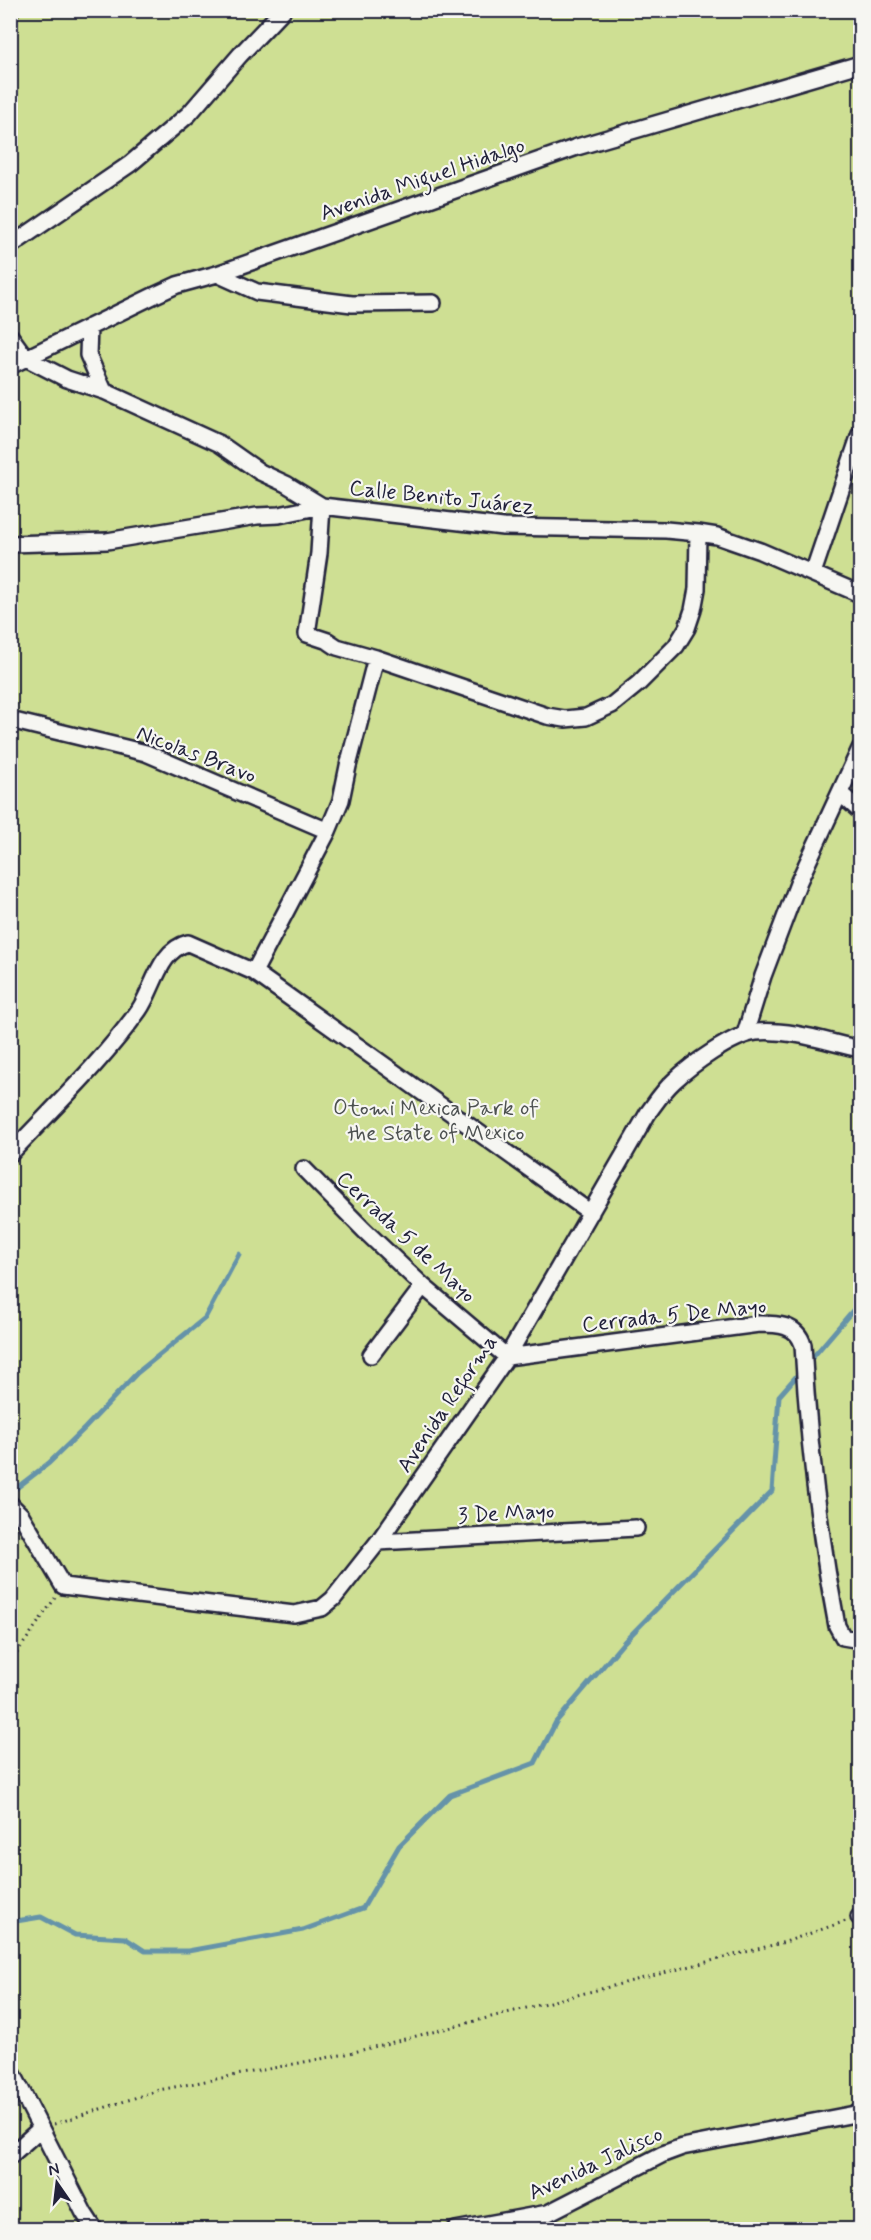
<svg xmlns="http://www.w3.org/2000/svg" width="871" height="2240" viewBox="0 0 871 2240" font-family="Mynerve,sans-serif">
<rect width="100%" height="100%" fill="#f6f6f2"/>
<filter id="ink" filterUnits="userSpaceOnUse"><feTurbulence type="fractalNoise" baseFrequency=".0167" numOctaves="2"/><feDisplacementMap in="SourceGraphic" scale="12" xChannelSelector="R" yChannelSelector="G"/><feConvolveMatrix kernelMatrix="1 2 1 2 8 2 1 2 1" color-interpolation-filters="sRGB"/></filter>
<g filter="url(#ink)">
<path fill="#cedf93" stroke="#788067" stroke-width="1.5" d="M11,11h849v2218h-849z"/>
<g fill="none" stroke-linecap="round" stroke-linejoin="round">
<path stroke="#6593a9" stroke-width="5" d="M807,1364l53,-62
M10,1493l39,-30 36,-35 52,-55 68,-55 34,-64
M10,1922l31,-5 34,18 50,3 20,13h43l115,-21 60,-22 36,-62 51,-51 85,-32 21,-41 68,-80 148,-151 7,-95 22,-25"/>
<defs>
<path id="minor" d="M10,11l1,-1
M10,246l120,-82 59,-50 51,-59 43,-45
M217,274l40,18 95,12 81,-1
M89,327l-1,28 16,36
M10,336l16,22 41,21 37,12 116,53 40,28 26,12 36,22
M10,366l143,-70 24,-11 40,-11 360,-127 283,-83
M322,506l-3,47 -12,81 21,7 9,6 39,11 171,58 18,3 21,-2 26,-12 27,-22 37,-37 11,-18 6,-18 4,-21 1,-56
M10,544l97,-3 150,-25 22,-1 43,-9 181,21 163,3 32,3 19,3 43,15 100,43
M813,573l47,-139
M10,720l136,33 182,78
M840,793l20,18
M254,972l74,-141 13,-31 7,-34 28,-108
M745,1034l18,-58 36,-95 61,-132
M10,1154c44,-47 92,-92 129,-144 15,-22 20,-60 49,-67l66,29 337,241
M304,1169l60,61 59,56 84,71 252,-33c18,0 38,0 44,21 5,94 16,188 34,281l6,11 17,3
M371,1355l52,-69
M10,1504l11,11 42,71 231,28 28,-6 11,-9 45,-57 129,-185 141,-244c8,-11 15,-22 26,-32 17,-16 58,-46 82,-49 35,-3 71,10 104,17
M378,1542l258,-14
M859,1917l1,-1
M10,2068l74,145 11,17
M10,2156l30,-27
M455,2230l93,-17 115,-59 19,-7 178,-34"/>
</defs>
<use href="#minor" stroke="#22223b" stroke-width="20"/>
<path stroke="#22223b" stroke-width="3" stroke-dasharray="1.5 4.5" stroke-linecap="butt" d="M10,1663l45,-65
M54,2124l105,-34 187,-36 439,-112 61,-21"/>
<use href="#minor" stroke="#f6f6f2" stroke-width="15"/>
</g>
</g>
<g text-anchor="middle" stroke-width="4.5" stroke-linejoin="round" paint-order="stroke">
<g font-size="22" fill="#22223b" stroke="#f6f6f2">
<text transform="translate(422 178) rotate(-19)" y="8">Avenida Miguel Hidalgo</text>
<text transform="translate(442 496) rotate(6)" y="8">Calle Benito Juárez</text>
<text transform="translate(197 753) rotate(21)" y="8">Nicolas Bravo</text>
<text transform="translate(407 1236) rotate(43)" y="8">Cerrada 5 de Mayo</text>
<text transform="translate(674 1314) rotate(-6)" y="8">Cerrada 5 De Mayo</text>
<text transform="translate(446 1403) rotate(-56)" y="8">Avenida Reforma</text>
<text transform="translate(506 1512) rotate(-3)" y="8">3 De Mayo</text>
<text transform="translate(595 2162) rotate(-25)" y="8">Avenida Jalisco</text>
</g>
<g font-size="22" fill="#4d5151" stroke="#f6f6f2">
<text x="436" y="1115">Otomi Mexica Park of<tspan x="436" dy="25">the State of Mexico</tspan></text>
</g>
</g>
<rect width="871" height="2240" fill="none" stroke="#f6f6f2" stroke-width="36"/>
<rect x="18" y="18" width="835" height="2204" fill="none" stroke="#22223b" stroke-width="2" filter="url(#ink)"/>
<g transform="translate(57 2183) rotate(346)" stroke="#f6f6f2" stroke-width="4.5" paint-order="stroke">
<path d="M0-4.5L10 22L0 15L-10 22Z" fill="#22223b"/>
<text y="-9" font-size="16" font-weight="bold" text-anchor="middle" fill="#22223b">N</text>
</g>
</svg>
